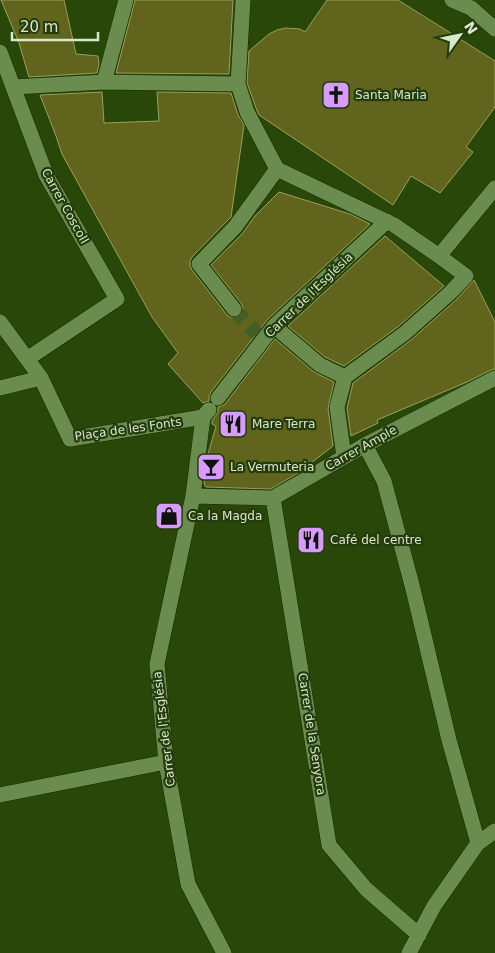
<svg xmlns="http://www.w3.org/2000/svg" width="495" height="953" viewBox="0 0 495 953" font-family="'DejaVu Sans',sans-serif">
<rect width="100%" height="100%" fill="#294708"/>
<path fill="#61641c" stroke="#9ba05a" d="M1,0h63l12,54 22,2 1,8 -2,9 -68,4 -10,-34z
M135,0h98l-4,74 -113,-1z
M327,0h71l97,61v46l-29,40 7,5 -33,41 -29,-17 -18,29 -134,-90 -3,-7 -9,-25 2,-32 20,-17 8,-4 8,-2 15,1 5,3z
M102,92l2,31 55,-2 -2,-29 74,1 7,22 6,10 -13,92 -39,40 -2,4v4l2,5 35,45 3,2 5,1 4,-1 4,-5v-5l-2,-4 -30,-38 31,-31 13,-18 24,-24 71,22 20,10 -102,95 -57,73 -2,4v5l-6,2 -35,-39 10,-11 -26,-36 -90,-163 -6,-18 -16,-41z
M385,236l59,50 -45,40 -55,40 -19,-9 -37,-31z
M474,280l21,42v47l-4,1 -24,12 -90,38 1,3 -27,13 -4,-28 6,-25 58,-43 46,-41z
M275,339l39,33 20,10 -6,26 5,38 -35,27 -27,16 -65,-2 -2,-3 4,-30 8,-28 -4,-2v-3l6,-9v-5l4,-1 3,-2z"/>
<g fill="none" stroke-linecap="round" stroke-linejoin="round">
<path stroke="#435f25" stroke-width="15" stroke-dasharray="15 8" stroke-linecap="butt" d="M234,309l23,25"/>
<defs>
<path id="minor" d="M243,0l-5,84 9,28 30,57
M452,0l19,8 24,21
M0,52l46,123 71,124 -90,60
M104,82l22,-82
M13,87l91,-5 134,2
M277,169l117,56 45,31 27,20 -15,16 -46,41 -60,44 -8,30 7,50
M439,256l56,-68
M234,309l-35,-45 36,-37 42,-58
M0,322l41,56 29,61 133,-22
M274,326l46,39 25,12
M0,388l41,-10
M218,398l56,-72 113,-105
M209,410l-6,7 -10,79 -36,168 9,98 22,122 36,69
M365,445l19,36 28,104 37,155 29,103
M193,496l80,2 92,-53 130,-67
M273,498l56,347 37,44 53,46
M0,795l166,-33
M409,953l25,-47 44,-63 17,-12"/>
</defs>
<use href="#minor" stroke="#152b00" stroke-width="16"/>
<use href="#minor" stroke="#6a8c4f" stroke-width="15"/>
</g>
<defs>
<symbol id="church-square" viewBox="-11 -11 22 22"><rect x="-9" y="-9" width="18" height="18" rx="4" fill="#d79bf9" stroke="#243b0d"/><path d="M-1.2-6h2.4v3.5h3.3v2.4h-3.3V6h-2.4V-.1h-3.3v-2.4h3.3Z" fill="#111"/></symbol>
<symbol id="restaurant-square" viewBox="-11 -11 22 22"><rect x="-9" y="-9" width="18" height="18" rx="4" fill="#d79bf9" stroke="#243b0d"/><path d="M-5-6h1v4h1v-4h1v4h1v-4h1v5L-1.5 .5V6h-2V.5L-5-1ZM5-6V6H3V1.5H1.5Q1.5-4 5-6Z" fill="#111"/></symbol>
<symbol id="bar-square" viewBox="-11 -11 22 22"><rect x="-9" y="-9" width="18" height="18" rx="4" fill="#d79bf9" stroke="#243b0d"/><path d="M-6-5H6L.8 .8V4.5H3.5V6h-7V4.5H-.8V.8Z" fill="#111"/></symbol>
<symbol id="shop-square" viewBox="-11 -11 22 22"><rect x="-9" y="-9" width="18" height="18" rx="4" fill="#d79bf9" stroke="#243b0d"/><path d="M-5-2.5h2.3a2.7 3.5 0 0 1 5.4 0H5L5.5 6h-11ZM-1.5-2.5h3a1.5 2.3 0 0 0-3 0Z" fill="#111"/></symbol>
</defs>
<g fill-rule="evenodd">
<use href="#church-square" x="320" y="79" width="32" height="32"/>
<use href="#restaurant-square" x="217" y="408" width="32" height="32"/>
<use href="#bar-square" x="195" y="451" width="32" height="32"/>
<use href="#shop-square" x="153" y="500" width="32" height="32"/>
<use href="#restaurant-square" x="295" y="524" width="32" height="32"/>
</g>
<g text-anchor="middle" stroke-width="4.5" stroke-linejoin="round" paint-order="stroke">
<g font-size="12" fill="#d6e9c9" stroke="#243b0d" text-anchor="start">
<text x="355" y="99">Santa Maria</text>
<text x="252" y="428">Mare Terra</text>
<text x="230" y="471">La Vermuteria</text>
<text x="188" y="520">Ca la Magda</text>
<text x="330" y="544">Café del centre</text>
</g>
<g font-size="12" fill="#d6e9c9" stroke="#243b0d">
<text transform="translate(65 206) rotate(61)" y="4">Carrer Coscoll</text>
<text transform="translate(309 295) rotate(-44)" y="4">Carrer de l'Església</text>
<text transform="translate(128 429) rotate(-8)" y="4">Plaça de les Fonts</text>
<text transform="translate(361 448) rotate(-29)" y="4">Carrer Ample</text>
<text transform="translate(164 729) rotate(-97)" y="4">Carrer de l'Església</text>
<text transform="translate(312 734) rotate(81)" y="4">Carrer de la Senyora</text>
</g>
</g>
<g transform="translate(460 35) rotate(57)" stroke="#243b0d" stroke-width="4" paint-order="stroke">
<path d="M0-4L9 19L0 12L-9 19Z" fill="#d6e9c9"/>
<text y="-8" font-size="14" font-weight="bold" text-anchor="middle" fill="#d6e9c9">N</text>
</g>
<path d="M12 32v8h86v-8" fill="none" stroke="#d6e9c9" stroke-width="2.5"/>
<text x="20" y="32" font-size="15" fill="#d6e9c9" stroke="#243b0d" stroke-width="4" paint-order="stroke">20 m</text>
</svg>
